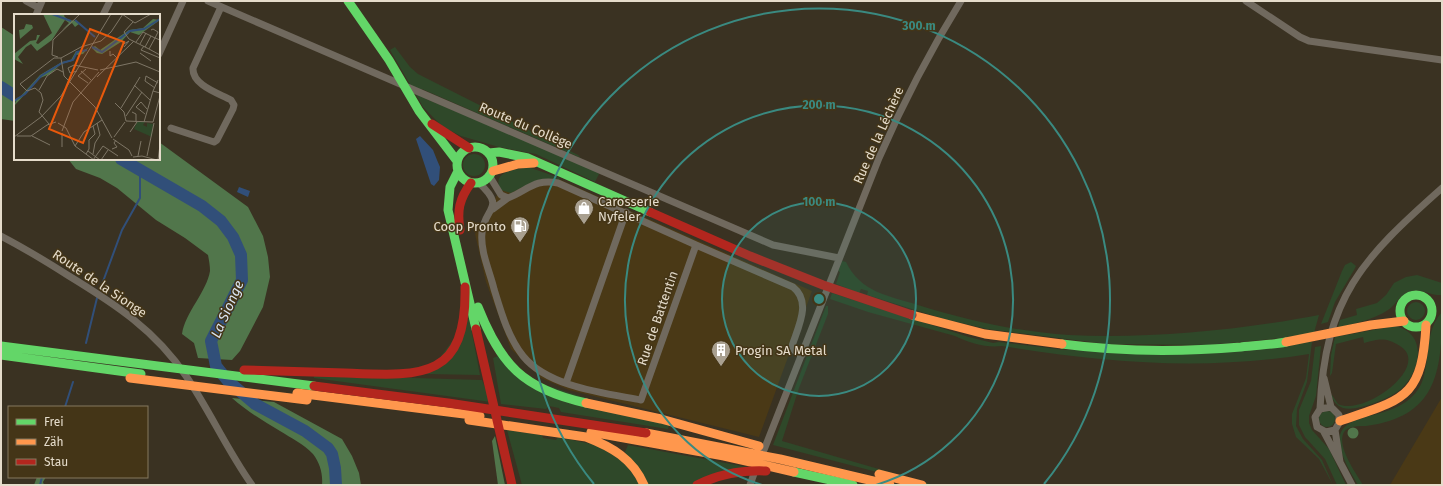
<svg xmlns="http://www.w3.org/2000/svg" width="1443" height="486" viewBox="0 0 1443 486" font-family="'Fira Sans',sans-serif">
<rect width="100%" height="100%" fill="#3a3222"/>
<path fill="#4a3916" d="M545,173l267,118 -53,146 -190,-47 -28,-12 -30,-29 -25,-67 -11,-48 30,-53z
M1442,397v88h-52z"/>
<path fill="#2f4829" d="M395,47l15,20 8,7 160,81 3,3 -159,-69 4,10 169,71 4,4 -4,8 -59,-28 -37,-7 -38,-11 -18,-9 -20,-20 -33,-57z
M463 165a11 11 0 1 1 22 0a11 11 0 1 1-22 0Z
M528,167l32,11 -1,2 -26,2 -22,11 -10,-3c-11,-19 15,-20 27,-23z
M842,261l4,1c14,30 43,34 72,43 48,15 101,27 151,30 79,4 172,-5 250,-20l-5,18 -32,5 -75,7 -100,-1 -120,-15 -43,-10 -77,-24 1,-4 -7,-2 -2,4 -23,-9 4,-12 -2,-1z
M1351,262l5,4 -2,4 -19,32 -7,20 -7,2 21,-53 3,-6z
M1417,275l25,8v12c-12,1 -22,-8 -33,-3 -10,3 -13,13 -21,18 -15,10 -33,13 -50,18l2,-8 17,-5 -1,-6 21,-6 9,-8 8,-12 12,-6z
M832,293l137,44 24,6 6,-1 66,8 247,-8 -5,40 -10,27 -1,17 7,13 19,21 11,25 -14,-26 -23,-22 -4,-13v-10l14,-36 3,-24c-105,17 -203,9 -307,-8 -16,2 -32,-3 -47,-10l-87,-24 -38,-13z
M1407 311a9 9 0 1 1 18 0a9 9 0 1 1-18 0Z
M826,306h2v8l-29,74 -17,53 152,44h-7l-154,-40z
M1442,312c0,61 -6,105 -76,114 -7,0 -18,0 -22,6 -8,14 12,41 19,53h-5c-59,-94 40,-47 64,-103 9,-24 2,-50 20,-70z
M469,318l11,57 -54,-1 5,-4z
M1395,326c33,7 26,45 6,63 -10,9 -44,23 -58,19 -6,-2 -10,-7 -12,-13h1l6,9c26,13 94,-38 62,-58 -15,-9 -20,-7 -36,-3l-1,-6 -27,7 -4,29 -2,3 1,-21 4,-18z
M1321,346l-5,50 -7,20v7l3,7 17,19 17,36h-9l-12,-26 -20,-22 -6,-12v-15l12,-29 4,-34z
M498,356l17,19 154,50 -1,4 -107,-17 -2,-4 -10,-2 -3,3 -45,-5 -8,-46z
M314,375l168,5 9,22 -177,-24z
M1319 419a8 8 0 1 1 16 0a8 8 0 1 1-16 0Z
M507,430l35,5 1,3 13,2 2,-3 38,8 29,17 15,23h-118z
M628,445l119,22 -55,18h-46l-21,-33z"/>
<path fill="#51764b" d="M1,27l14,9v85l-14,-2z
M159,142l89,65 15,29 5,21 2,20 -7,30 -23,44 -8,9 -34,-2 -4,-15 -12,-9c3,-21 25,-43 28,-63 0,-5 -1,-11 -2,-16l-23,-17 -29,-18 -39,-32 -17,-10 -24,-9 -8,-10h91z
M232,398l42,4 68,37 10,17 7,17 2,12h-39c1,-11 -2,-22 -9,-31 -9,-10 -22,-16 -33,-23 -17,-10 -33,-20 -48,-33z
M1347.5 433a5.5 5.5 0 1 1 11 0a5.5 5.5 0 1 1-11 0Z
M495,436l10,49h-7l-6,-44z
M37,477h9l-3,5 1,3h-10z"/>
<path fill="#314f79" d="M420,136l13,14 4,10 3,7 -1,13 -5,6 -3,-2 -15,-45z
M239,187l11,4 -2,6 -11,-5z"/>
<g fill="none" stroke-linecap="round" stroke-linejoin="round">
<path stroke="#314f79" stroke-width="2" d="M101,287l21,-57 18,-32v-28
M86,343l11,-45
M65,407l8,-25
M40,485l2,-8"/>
<path stroke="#314f79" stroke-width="12" d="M1,87l14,9
M121,159l81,47 19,15 12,16 8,18 1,25 -31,61 5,25 12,15 27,23 50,27 23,17 4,6 3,14 1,17"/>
<path stroke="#70695e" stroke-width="7" d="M26,1l13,7
M208,1l565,244 66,13
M1246,1l54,36 9,4 133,19
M36,15l6,-14
M103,15l7,-14
M159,54l24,-53
M171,128l43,14 3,-2 16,-31 1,-4 -3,-5c-13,-7 -39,-15 -38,-32l28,-61
M479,183c28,26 5,24 3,50 -2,18 8,39 12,56 7,23 14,48 29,67 25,31 81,37 118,44l55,-155 -138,-62c-23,-5 -31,8 -50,15l-7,-3 -11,-18
M493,209l15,-11
M1,236c23,12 46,26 68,40 46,28 86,54 117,100 24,35 41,74 66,109
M696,245l97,42c19,15 5,40 -1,59l3,5 7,4
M1324,378l7,29
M566,383l60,-171
M1320,409c5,-112 42,-150 122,-221
M1335,430l-9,2 -9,-5 -2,-10 5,-8 11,-2 8,8v8l-4,7 5,32
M1324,432l28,53
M762,455l117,-297c24,-55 51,-107 82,-157
M750,485l6,-17"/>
<path stroke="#63d668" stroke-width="9" d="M348,1l41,59 30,51 38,50
M457 165a18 18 0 1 1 36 0a18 18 0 1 1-36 0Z
M489,153l10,-1 29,6 122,54
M458,171l-8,16 -2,23 28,119
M1400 311a16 16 0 1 1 32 0a16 16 0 1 1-32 0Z
M478,307c23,58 45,82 108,96
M1062,344c60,8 119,8 179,3 15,-2 31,-2 45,-5
M1,346l313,40
M1,355l140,19
M794,472l59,13"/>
<path stroke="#ff974d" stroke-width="9" d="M493,171l25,-7 16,-1
M912,315l73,19 77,10
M1286,342l85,-17 33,-4
M130,378l177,22
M297,393l183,23
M586,403l75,16 98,27
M469,420l117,17c26,10 47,22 58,48
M1340,421c64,-22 82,-22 86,-96
M591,432l133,24 70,16
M646,433l134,26 110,26
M879,474l43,11"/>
<path stroke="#b3261e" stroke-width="9" d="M432,124l37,24
M650,212l100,44 73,29 89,30
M460,230c-3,-19 -1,-31 11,-47
M476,329l36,156
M244,370c34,1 67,2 101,3 75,3 122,8 120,-86
M314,386l134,17 198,30
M697,485c22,-11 44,-15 69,-14"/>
</g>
<circle cx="819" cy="299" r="97" fill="#3a8a81" fill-opacity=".12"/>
<g fill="none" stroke="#3a8a81" stroke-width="2">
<circle cx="819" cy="299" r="97"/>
<path d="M762 485A194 194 0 1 1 876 485"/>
<path d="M594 484A291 291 0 1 1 1044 484"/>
</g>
<defs>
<symbol id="shop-pin" viewBox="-11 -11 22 30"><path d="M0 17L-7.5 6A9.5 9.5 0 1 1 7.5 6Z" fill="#a9a090" stroke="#443517"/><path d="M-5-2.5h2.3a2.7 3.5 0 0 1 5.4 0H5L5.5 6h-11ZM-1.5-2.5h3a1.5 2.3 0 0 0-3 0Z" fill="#fff"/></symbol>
<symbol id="fuel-pin" viewBox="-11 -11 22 30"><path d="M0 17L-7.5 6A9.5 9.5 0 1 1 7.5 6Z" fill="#a9a090" stroke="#443517"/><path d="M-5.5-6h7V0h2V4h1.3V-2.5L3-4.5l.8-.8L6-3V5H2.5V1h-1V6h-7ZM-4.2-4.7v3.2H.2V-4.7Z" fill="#fff"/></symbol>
<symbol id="building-pin" viewBox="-11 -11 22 30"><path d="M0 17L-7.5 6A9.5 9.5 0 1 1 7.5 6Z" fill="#a9a090" stroke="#443517"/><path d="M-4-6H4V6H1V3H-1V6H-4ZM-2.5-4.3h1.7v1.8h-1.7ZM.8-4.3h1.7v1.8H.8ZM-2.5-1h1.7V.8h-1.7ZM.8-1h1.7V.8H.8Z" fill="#fff"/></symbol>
</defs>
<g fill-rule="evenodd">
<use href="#shop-pin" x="573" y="197" width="22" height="30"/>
<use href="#fuel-pin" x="509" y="215" width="22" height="30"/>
<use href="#building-pin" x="710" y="339" width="22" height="30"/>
</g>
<g text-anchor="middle" stroke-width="3" stroke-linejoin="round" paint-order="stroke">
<g font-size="13" fill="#e5dccb" stroke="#443517">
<text transform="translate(526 125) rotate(23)" y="5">Route du Collège</text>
<text transform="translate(878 135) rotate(-66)" y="5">Rue de la Léchère</text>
<text transform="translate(100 283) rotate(34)" y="5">Route de la Sionge</text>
<text transform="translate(657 318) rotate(-71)" y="5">Rue de Battentin</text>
</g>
<g font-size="13" fill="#e5dccb" stroke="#443517" text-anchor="start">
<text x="598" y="206">Carosserie<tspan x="598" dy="15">Nyfeler</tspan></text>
<text x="506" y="231" text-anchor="end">Coop Pronto</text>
<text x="735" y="355">Progin SA Metal</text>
</g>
<g font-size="14" font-style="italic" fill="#d9e4f3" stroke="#443517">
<text transform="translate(227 309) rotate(-66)" y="5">La Sionge</text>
</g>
</g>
<g transform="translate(14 14)">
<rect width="146" height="146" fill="#3a3222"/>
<path d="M123,108h8l-2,3 4,2v-4l6,1 -1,13 -18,-8z" fill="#2f4829"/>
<path d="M29,0h22l-1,2 4,4 9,1 15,13 -13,-10 -4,3 -3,-4 -10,7 7,-7 -4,-3 -13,20 -15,11 -6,-7 -5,3 -8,10 5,7 -9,-5v-5l16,-13 6,-1 1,-5h3l-4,8 2,1 14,-11zM139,5l7,1 -21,15 -9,-3 -9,10 -19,12 -5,-1 -5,-5 3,-2 5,4 29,-20 14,-2zM12,10l6,1 1,3 -13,11 -1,-9 5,-1zM75,33l-6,7 -7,1 -4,6 -11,3 -11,10 -10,4 -26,28 3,-8 -3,-4 3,4 4,-2 19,-21 22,-13 9,-2 5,-9h7z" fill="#51764b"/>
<path fill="none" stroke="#314f79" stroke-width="2" d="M38,0l19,7M61,6l20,17M78,33l10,5 28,-21 14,-2 16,-10M0,87l11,-7 16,-18 21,-13 11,-3 4,-8 10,-2"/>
<path fill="none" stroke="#7e7666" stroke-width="1" d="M108,0l13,9 16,-9M119,8l-9,10 5,7 20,10 6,-11 5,2M122,28l7,-10 12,6 3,-6 -5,-3 -2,1M126,30l6,-11M108,31l7,-4 -5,6M130,32l-3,4 19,8M131,33l6,-11M135,35l11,6M96,37v5l3,-2 4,4M126,39l11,8M44,43l-6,-2 1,-15 27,-26M47,44l3,18 31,31 17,31M47,44l20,-11 20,-6 10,-9 12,-18M72,55l-8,7 10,7M86,56l36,-8 24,10M63,57l-7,2 -2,-5 6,-3 24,5M67,57l10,9M83,63l37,-36M120,71l16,15M141,74l-10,-7 1,-5 12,7M25,76l8,-14 10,-7 6,3M139,77l5,-11M101,89l9,9 2,9M107,94l19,-31M118,98l4,2v8M131,100l-9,-7 5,-5 6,7M112,102l16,-24M112,107l27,1M130,108l9,-31 7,2M139,108l7,-26M44,109l8,5 9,18 19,14M35,110l-10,-12 4,-12 -2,-7 -6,-5 -8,3 -7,-7 34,-26h7M48,117l11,-29 26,-30M116,118l7,-10M48,119v14M3,122h14l16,-11 9,-3M18,122l18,9M0,123l27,-20 20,-21 50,-82M100,123l11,-15M99,125l16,11 3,6M61,132l9,-14 18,-12M98,135l5,-2 -3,-4 2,-3M74,137l12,9M72,140l3,-5v-9l6,-6 -2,-8M79,140l2,-11 5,-8 -3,-12M124,142l3,-15M133,142l7,-33M119,143l9,-1 15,4M79,146l10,-14 15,10M87,146l7,-10M144,146l2,-15"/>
<path fill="#e8590c" fill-opacity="0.15" stroke="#e8590c" stroke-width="2" d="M76,15l34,13 -41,101 -34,-14z"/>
<rect width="146" height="146" fill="none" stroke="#e5dccb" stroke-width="2"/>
</g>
<circle cx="819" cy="299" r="6" fill="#3a8a81" stroke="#443517" stroke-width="2"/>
<g font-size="12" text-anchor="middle" font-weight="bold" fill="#3a8a81" stroke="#443517" stroke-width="3" stroke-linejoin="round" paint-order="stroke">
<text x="919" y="30">300 m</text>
<text x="819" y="109">200 m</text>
<text x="819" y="206">100 m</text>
</g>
<rect width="1443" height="486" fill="none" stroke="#e5dccb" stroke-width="4"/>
<rect x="8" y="406" width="140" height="72" fill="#443517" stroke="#84785f"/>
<rect x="16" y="419" width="20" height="6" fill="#63d668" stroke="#84785f"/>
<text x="44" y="426" font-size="12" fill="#e5dccb">Frei</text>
<rect x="16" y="439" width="20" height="6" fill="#ff974d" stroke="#84785f"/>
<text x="44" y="446" font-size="12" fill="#e5dccb">Zäh</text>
<rect x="16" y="459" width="20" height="6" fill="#b3261e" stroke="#84785f"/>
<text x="44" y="466" font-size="12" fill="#e5dccb">Stau</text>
</svg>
